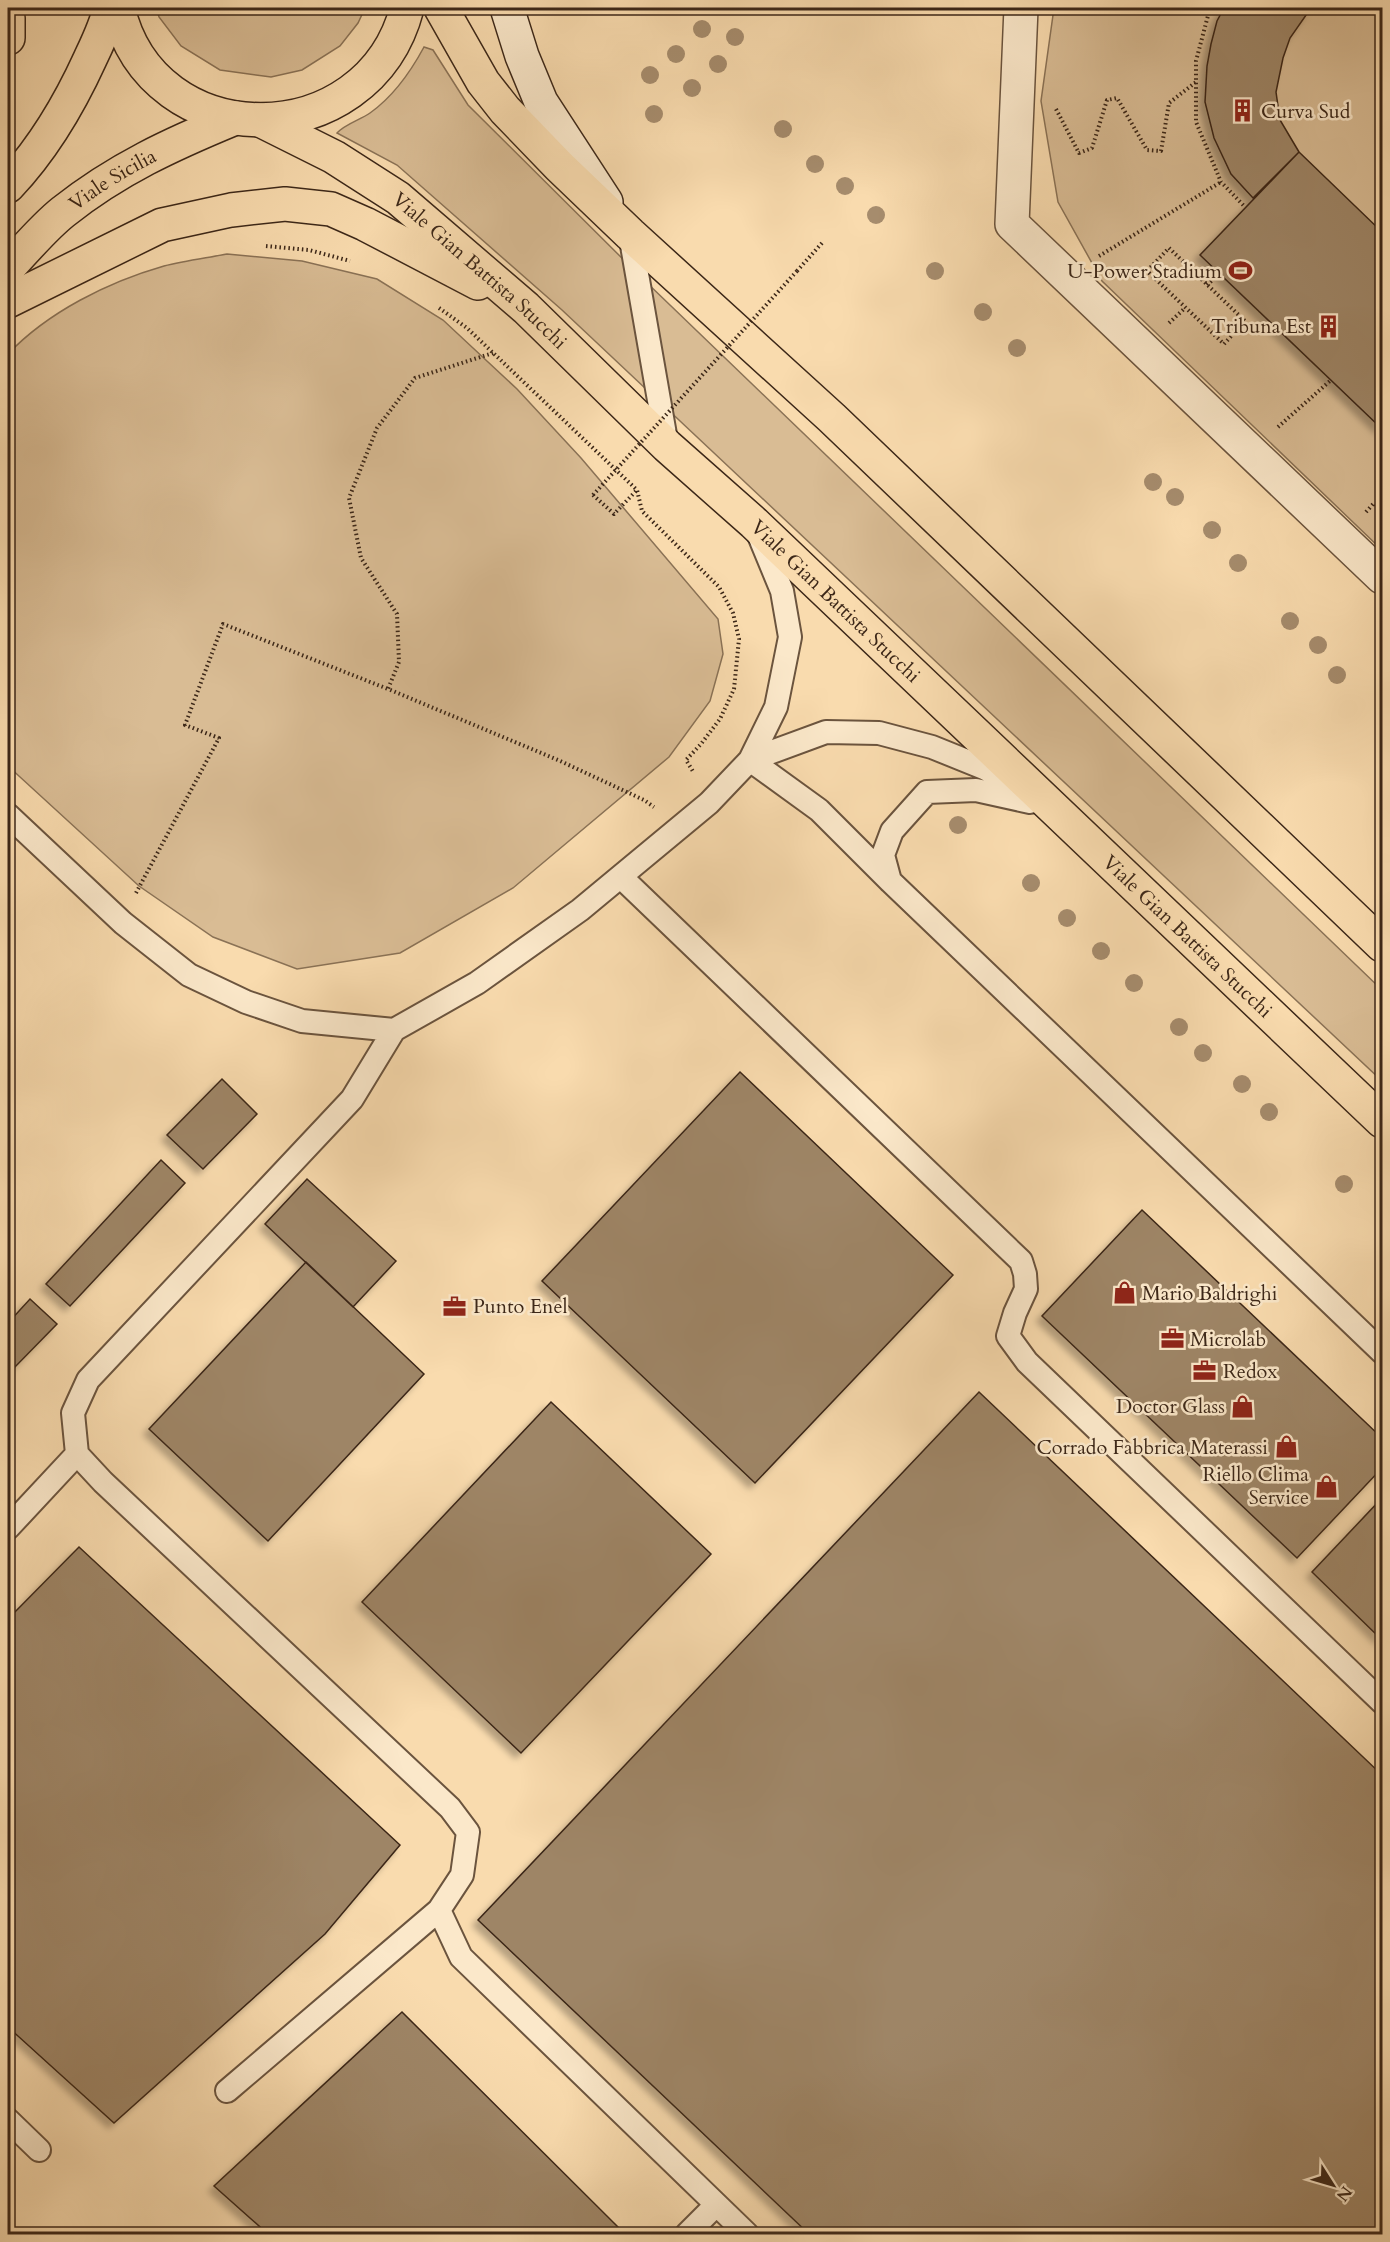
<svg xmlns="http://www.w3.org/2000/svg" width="1390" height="2242" viewBox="0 0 1390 2242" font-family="Cardo,serif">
<defs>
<filter id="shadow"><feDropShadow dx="-5.5" dy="5.5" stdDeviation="3" flood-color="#0004"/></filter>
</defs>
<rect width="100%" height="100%" fill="#f9dbae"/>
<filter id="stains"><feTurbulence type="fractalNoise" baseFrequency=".00333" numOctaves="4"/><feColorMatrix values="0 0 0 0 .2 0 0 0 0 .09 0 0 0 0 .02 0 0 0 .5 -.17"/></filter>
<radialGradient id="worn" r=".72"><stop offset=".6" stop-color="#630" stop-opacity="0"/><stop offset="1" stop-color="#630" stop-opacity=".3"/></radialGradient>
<path fill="#d9bc94" stroke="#8a7256" stroke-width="1.5" d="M156,8h209l-7,15 -18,23 -38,24 -31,7 -51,-7 -39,-24 -22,-29z
M1054,8h328v542l-280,-269 -44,-79 -17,-101z
M424,47l9,3 35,55 176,175 738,710v91l-820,-771 -165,-145 -60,-32c8,-9 23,-13 33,-20 24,-17 40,-40 54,-66z
M227,254l75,7 75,18 66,41 74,69 64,69 137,161 5,35 -13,47 -41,56 -156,131 -113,65 -103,16 -84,-32 -74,-51 -131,-120v-412c40,-42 100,-72 156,-88 20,-5 42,-8 63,-12z"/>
<path fill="#9e8566" stroke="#3c2718" stroke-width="1.5" filter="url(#shadow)" d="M1224,8h87l-21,30 -7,20 -7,34 4,28 19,32 -46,46 -22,-24 -17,-36 -9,-36 2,-36 4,-22 6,-23z
M1299,152l83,80v197l-182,-174z
M740,1072l213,203 -198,208 -213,-202z
M222,1079l35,35 -54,55 -36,-34z
M161,1160l24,23 -115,123 -24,-22z
M307,1179l89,82 -43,46 -88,-83z
M1142,1210l240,228v30l-85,90 -255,-242z
M306,1262l118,112 -156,167 -119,-112z
M30,1299l27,25 -44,45 -5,-5v-41z
M979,1392l403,383v459h-573l-331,-314z
M551,1402l160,152 -190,199 -159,-151z
M1382,1498v142l-70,-68z
M79,1547l321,298 -75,89 -211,189 -106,-96v-408z
M402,2012l222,221 -1,1h-355l-54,-48z"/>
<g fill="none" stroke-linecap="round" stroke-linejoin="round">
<defs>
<path id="lane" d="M630,234l37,212
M750,760l69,50 71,71 492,471
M750,760l76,-28 53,1 53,14 52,21 34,19
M8,815l115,108 66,52 57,27 56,19 92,9 83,-47 103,-73 129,-107 41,-43 26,-53 14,-70 -8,-46 -24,-58
M621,877l400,384 4,13 1,15 -11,24 -7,23 19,26 355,340
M890,881l-7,-26 9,-24 35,-39 49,-2 54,12
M394,1030l-42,69 -264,281 -15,33 4,41 26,28 347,326 18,24 -6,43 -23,35 22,47 286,277
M8,1528l69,-74
M227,2091l212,-181
M8,2120l31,30
M687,2234l29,-29"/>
<path id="street" d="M1021,8l-9,216 370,353"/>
<path id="secondary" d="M507,8l15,48 19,46 65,100"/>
<g id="primary">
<path d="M118,8c34,149 250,149 289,0"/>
<path d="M441,8l42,74 22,28 54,56 71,68 202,184 550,527"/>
<path d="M8,18v20"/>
<path id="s1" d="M260,120l74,37 64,41 128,110 141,138 87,77 628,598"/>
<path d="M8,186c35,-37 61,-81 82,-127 8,-17 16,-33 20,-51"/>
<path id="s2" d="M8,268c17,-18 35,-40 55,-56 54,-43 109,-68 172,-94"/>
<path d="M8,301l154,-76 69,-15 54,-6 46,5 34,15 113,59"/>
</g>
</defs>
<use href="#lane" stroke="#6b543e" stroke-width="26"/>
<use href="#street" stroke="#6b543e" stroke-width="36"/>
<use href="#secondary" stroke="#3c2718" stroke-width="36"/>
<use href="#primary" stroke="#3c2718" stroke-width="36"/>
<path stroke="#3c2718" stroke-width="4" stroke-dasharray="1.5 3" stroke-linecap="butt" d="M1210,8l-14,53v61l25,60 24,25
M1056,109l23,44 13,-5 15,-48 10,-2 30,52 14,1 8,-48 27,-21
M266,246l43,4 41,11
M1169,248l76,73 -21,23 -77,-73z
M1099,256l122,-74
M797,271l25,-28
M1207,285l13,-12
M439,308l28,20 170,162 5,21 77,76 14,26 6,26 -5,50 -14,30 -19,25 -15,16 8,13
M1169,323l16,-15
M493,353l-78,25 -38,50 -28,70 12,60 36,56 2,48 -11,27 170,71 86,40 10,7
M1278,427l53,-47
M593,495l21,19 22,-23
M1366,512l8,-9 8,8
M136,893l83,-155 -34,-13 38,-101 165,65"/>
<use href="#lane" stroke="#fbe8ca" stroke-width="22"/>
<use href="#street" stroke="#fbe8ca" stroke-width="33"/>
<use href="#secondary" stroke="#fbe8ca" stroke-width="33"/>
<use href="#primary" stroke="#f9dbae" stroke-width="33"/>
<path stroke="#3c2718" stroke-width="4" stroke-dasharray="1.5 3" stroke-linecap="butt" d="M593,495l204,-224"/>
</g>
<g fill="#a68c6d">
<circle cx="702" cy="29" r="9"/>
<circle cx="735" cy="37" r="9"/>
<circle cx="676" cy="54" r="9"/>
<circle cx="718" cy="64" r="9"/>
<circle cx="650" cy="75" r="9"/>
<circle cx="692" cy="88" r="9"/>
<circle cx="654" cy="114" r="9"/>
<circle cx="783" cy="129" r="9"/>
<circle cx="815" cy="164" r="9"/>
<circle cx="845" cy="186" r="9"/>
<circle cx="876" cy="215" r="9"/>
<circle cx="935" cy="271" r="9"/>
<circle cx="983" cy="312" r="9"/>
<circle cx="1017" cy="348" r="9"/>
<circle cx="1153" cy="482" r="9"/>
<circle cx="1175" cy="497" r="9"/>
<circle cx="1212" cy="530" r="9"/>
<circle cx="1238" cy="563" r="9"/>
<circle cx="1290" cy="621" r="9"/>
<circle cx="1318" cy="645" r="9"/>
<circle cx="1337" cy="675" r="9"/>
<circle cx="958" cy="825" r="9"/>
<circle cx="1031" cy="883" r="9"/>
<circle cx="1067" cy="918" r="9"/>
<circle cx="1101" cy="951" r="9"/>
<circle cx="1134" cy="983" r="9"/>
<circle cx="1179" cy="1027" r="9"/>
<circle cx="1203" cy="1053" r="9"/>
<circle cx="1242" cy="1084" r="9"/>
<circle cx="1269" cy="1112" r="9"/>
<circle cx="1344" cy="1184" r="9"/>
</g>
<defs>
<symbol id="building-bare" viewBox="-9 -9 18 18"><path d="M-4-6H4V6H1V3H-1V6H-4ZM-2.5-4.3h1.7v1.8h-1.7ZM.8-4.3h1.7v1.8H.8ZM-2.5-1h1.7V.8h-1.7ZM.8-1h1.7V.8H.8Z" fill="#8f2418" stroke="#fbe8ca" stroke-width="2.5" paint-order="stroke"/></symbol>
<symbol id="stadium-bare" viewBox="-9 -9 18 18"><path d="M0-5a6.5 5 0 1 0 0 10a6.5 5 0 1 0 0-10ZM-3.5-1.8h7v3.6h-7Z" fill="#8f2418" stroke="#fbe8ca" stroke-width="2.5" paint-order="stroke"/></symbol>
<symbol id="shop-bare" viewBox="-9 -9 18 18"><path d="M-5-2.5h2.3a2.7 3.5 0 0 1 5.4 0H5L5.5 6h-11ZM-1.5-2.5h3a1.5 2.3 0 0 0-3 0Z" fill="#8f2418" stroke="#fbe8ca" stroke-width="2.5" paint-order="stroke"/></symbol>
<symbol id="office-bare" viewBox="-9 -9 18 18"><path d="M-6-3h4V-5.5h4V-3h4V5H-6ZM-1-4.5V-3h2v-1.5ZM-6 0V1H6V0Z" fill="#8f2418" stroke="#fbe8ca" stroke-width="2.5" paint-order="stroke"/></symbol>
</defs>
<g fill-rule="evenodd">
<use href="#building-bare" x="1226" y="94" width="33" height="33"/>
<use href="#stadium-bare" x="1224" y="254" width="33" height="33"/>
<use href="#building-bare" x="1312" y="310" width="33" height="33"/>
<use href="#shop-bare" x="1108" y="1276" width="33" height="33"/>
<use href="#office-bare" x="438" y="1290" width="33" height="33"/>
<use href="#office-bare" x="1156" y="1322" width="33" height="33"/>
<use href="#office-bare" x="1188" y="1354" width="33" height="33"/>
<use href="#shop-bare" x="1226" y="1390" width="33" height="33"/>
<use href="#shop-bare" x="1270" y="1430" width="33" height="33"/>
<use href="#shop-bare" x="1310" y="1470" width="33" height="33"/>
</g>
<g text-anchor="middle" stroke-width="5" stroke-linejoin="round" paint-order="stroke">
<g font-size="20" fill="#3c2718" stroke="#fbe8ca" text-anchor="start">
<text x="1261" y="118">Curva Sud</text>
<text x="1222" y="278" text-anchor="end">U-Power Stadium</text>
<text x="1311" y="333" text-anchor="end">Tribuna Est</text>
<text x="1142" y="1300">Mario Baldrighi</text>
<text x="473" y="1313">Punto Enel</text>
<text x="1190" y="1346">Microlab</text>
<text x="1223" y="1378">Redox</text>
<text x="1225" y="1413" text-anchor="end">Doctor Glass</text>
<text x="1268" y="1454" text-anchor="end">Corrado Fabbrica Materassi</text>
<text x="1309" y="1481" text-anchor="end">Riello Clima<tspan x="1309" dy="23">Service</tspan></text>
</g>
<g font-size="20" fill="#3c2718" stroke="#fbe8ca">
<text dy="7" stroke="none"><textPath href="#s2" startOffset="138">Viale Sicilia</textPath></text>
<text dy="7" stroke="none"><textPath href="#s1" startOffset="268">Viale Gian Battista Stucchi</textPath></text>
<text dy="7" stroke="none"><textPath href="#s1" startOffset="754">Viale Gian Battista Stucchi</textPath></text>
<text dy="7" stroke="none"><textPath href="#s1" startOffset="1240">Viale Gian Battista Stucchi</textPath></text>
</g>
</g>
<rect width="1390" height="2242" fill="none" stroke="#f9dbae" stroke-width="30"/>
<rect x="9" y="9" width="1372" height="2224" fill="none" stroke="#3c2718" stroke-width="3"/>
<rect x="15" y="15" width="1360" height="2212" fill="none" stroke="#3c2718" stroke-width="1.5"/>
<g transform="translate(1333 2185) rotate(127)" stroke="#fbe8ca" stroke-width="4.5" paint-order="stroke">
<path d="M0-4.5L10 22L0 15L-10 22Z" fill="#3c2718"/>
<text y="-9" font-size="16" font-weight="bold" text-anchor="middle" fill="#3c2718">N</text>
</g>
<rect width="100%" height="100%" filter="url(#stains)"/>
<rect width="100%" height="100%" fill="url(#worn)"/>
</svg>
